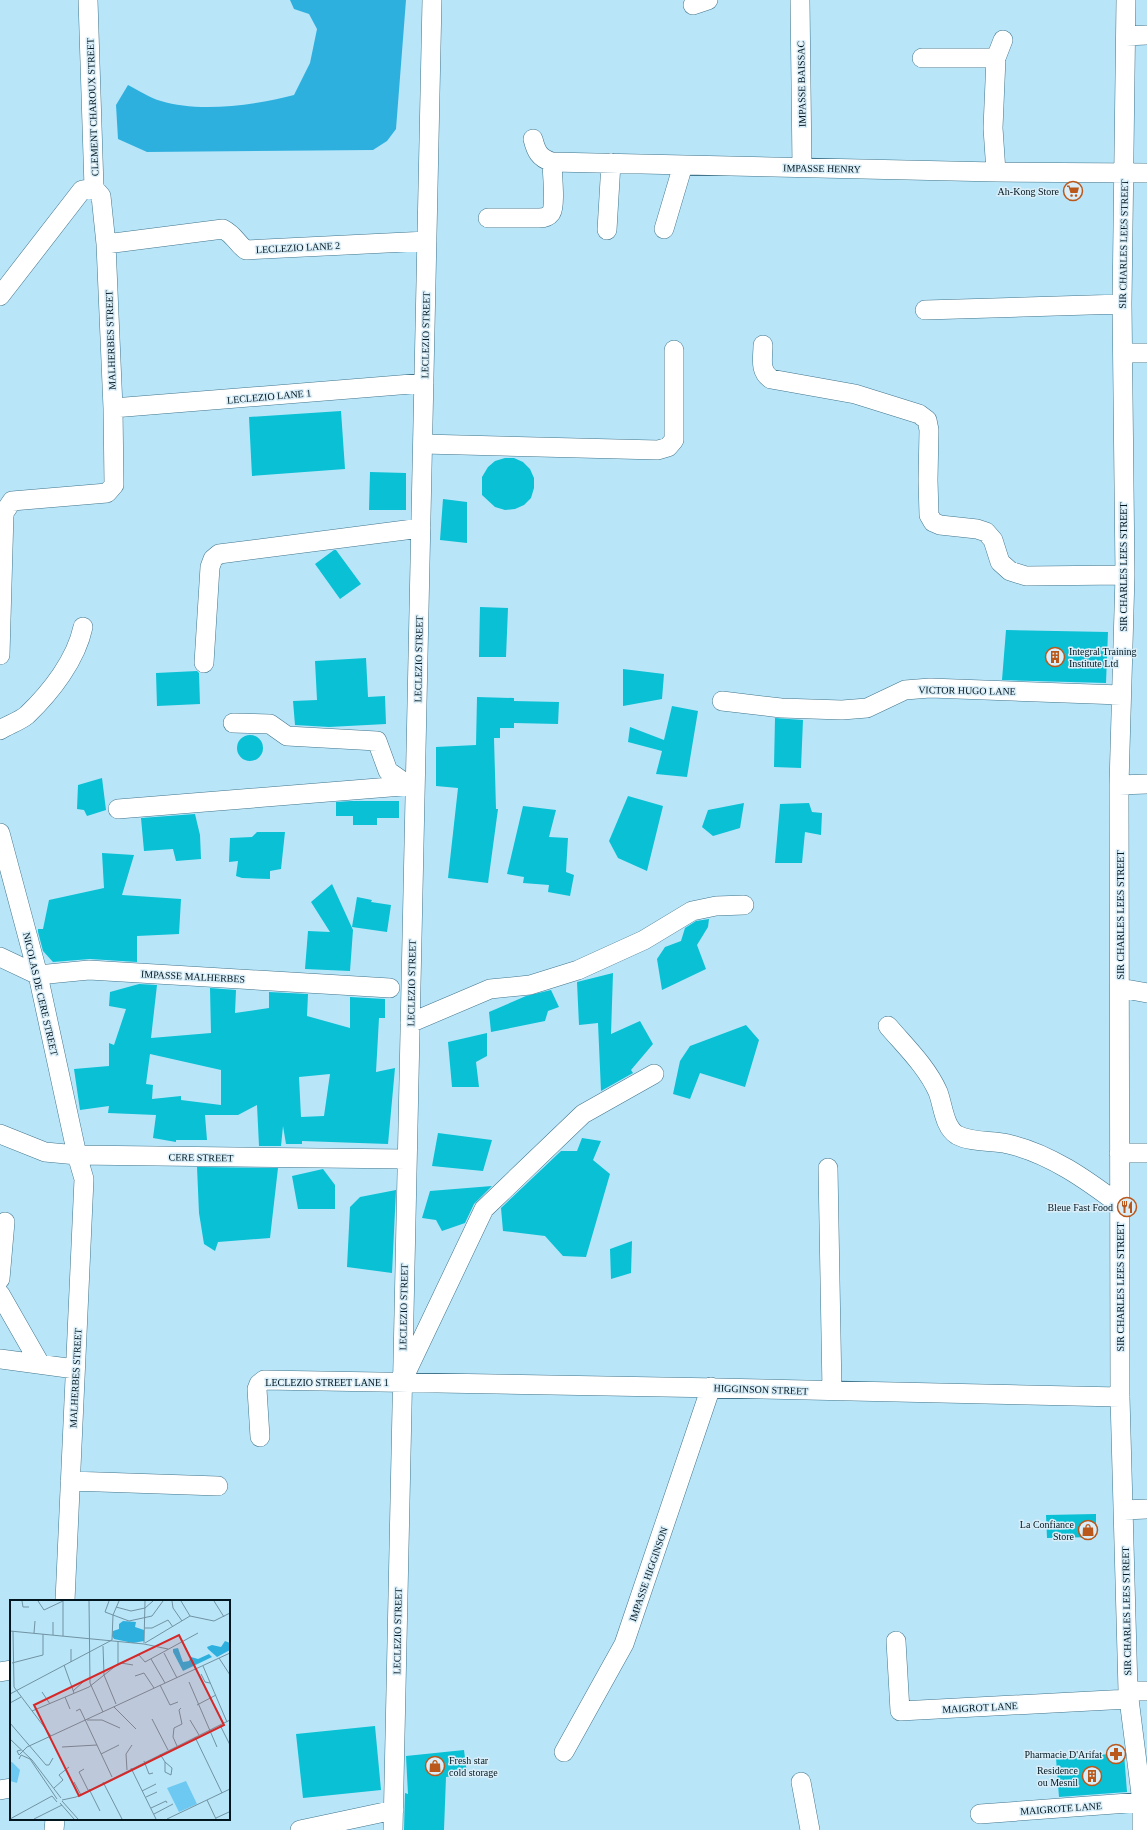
<svg xmlns="http://www.w3.org/2000/svg" width="1147" height="1830" viewBox="0 0 1147 1830" font-family="'Times New Roman',serif">
<rect width="100%" height="100%" fill="#b9e5f9"/>
<path fill="#2eb0de" d="M290,0h116l-10,129 -9,12 -14,9 -226,2 -29,-13 -2,-34 12,-20c10,5 22,13 33,16 38,12 95,4 133,-6l16,-32 7,-34 -8,-15 -15,-5z"/>
<path fill="#09c0d4" fill-rule="evenodd" d="M341,411l4,58 -93,7 -3,-59z
M505,458h9l9,4 7,7 4,9v10l-3,10 -7,7 -9,4 -10,1 -10,-3 -13,-12v-18l6,-10 7,-6z
M370,472l36,1v37h-37z
M443,499l24,3v41l-27,-3z
M334,550h2l25,34 -21,15 -25,-35z
M480,607l28,1 -2,49h-27z
M1006,630l102,2 -2,51 -104,-3z
M366,658l2,39 17,-1 1,28 -57,3 -34,-2 -2,-24 24,-1 -2,-39z
M623,669l41,5 -2,25 -39,7z
M197,671l2,2 1,31 -43,2 -1,-33z
M477,697l37,1v3l45,1 -1,22 -44,-1v5h-14v10h-6l2,71h2l-10,74 -40,-5 10,-90 -22,-2v-39l40,-2z
M672,706l26,5 -11,66 -31,-3 6,-23 -34,-9 2,-15 34,13z
M775,718l28,2 -2,48 -27,-1z
M237 748a13 13 0 1 1 26 0a13 13 0 1 1-26 0Z
M102,778l4,32 -19,6 -3,-6 -7,-1 1,-24z
M628,796l35,10 -16,65 -29,-13 -9,-17z
M351,801h48v17h-22v7h-24v-9h-17v-14z
M744,803l-4,25 -27,8 -11,-9 6,-17z
M809,803l3,9 10,1 -1,22 -16,-3 -3,31h-27l5,-59z
M523,806l33,4 -7,27 19,1 -2,34 8,3 -4,21 -22,-4 1,-7 -26,-2 1,-6 -17,-3z
M195,814l5,21 1,24 -25,2 -3,-12 -29,2 -3,-33z
M257,832h28l-4,37 -11,2v8l-28,-1 -6,-2 2,-15 -9,1 1,-24 22,-1z
M102,853l32,2 -12,40 59,4 -2,35 -42,2v26l-47,-3 -37,3 -10,-11 -5,-19v-3h5l6,-29 55,-12z
M332,884l21,46 -3,41 -45,-2 3,-38 22,1 -19,-30z
M357,897l15,3 -1,2 20,3 -4,27 -35,-5z
M709,919l-1,8 -11,18 9,24 -44,21 -5,-31 8,-12 16,-6 4,-13 11,-7z
M613,973l-2,61 29,-13 13,23 -22,26 2,3 -32,18 -3,-68 -19,2 -2,-43z
M139,984l18,1 -6,53 60,-5 -1,-45 26,2 -1,23 34,-5v-16l39,2 -1,22 43,12v-31l35,2v19h-6l-3,54 19,-4 -7,76 -86,-3v3h-16l-3,-18 -2,20h-22l-2,-41 -19,10h-33l2,25h-31v2l-23,-4 3,-23 -48,-2 1,-7 -29,4 -6,-41 35,-3v-23l5,2 12,-36 -17,-3 1,-14zM150,1054l71,16v35l-40,-5v-4l-29,3 1,-14 -7,-1zM330,1074l-6,42 -23,1 -2,-40z
M551,990l8,17 -11,4 -3,10 -54,11 -2,-20 37,-16z
M746,1025l13,15 -14,47 -45,-14 -10,26 -17,-5 7,-33 10,-15z
M487,1033v23l-11,6 3,25h-27l-4,-45z
M438,1133l54,7 -9,31 -51,-5z
M582,1138l19,3 -8,19 17,14 -24,83 -23,-1 -18,-20 -42,-5 -2,-23 60,-57h16z
M197,1167l81,1 -8,70 -52,4 -3,9 -11,-7 -5,-31z
M323,1169l12,16v24h-37l-6,-33z
M492,1186l-18,18 -9,19 -23,8 -6,-11 -14,-2 8,-27z
M396,1190l-4,83 -45,-6 3,-60 10,-10z
M632,1241l-1,32 -20,6 -1,-30z
M1096,1514v23l-49,1 -1,-23z
M375,1726l6,64 -78,8 -7,-64z
M464,1750l3,24 -21,3 -2,53h-40l1,-37 3,1 -2,-38z
M1124,1753l3,39 -68,5 -3,-39z"/>
<g fill="none" stroke-linecap="round" stroke-linejoin="round">
<defs>
<path id="minor" d="M88,0l6,188
M800,0l2,167
M1126,0l-4,304 3,271 -6,210 1,612 8,294 14,111v28
M693,5l15,-5
M1126,36l21,-1
M922,58h74
M533,139c3,12 6,19 19,23l444,10 151,1
M996,172l-3,-44 3,-70 7,-18
M488,218h51c5,0 9,-1 12,-5 5,-8 1,-40 1,-51
M664,229l19,-64
M607,230l4,-67
M106,244l117,-15c13,7 12,13 23,21l181,-9
M0,296l82,-106 12,-2
M925,310l197,-6
M763,345c0,13 -4,26 8,34l84,15 64,20 8,6 2,10 -1,50 1,35 4,7 7,3 37,4 9,3 7,8 7,22 10,9 16,5 99,-1
M1123,353h24
M113,408l311,-25
M423,444l235,6 10,-3 6,-7v-90
M0,655l4,-142 8,-12 95,-8 7,-8 -1,-77 -7,-164 -5,-48 -7,-8
M204,663l6,-96 3,-8 6,-5 202,-26
M722,701l59,7 61,2 25,-2 38,-18 25,-2 191,7
M233,723l37,1 17,12 90,5 11,30 20,14
M0,730c8,-5 20,-9 27,-15 24,-23 49,-55 56,-88
M1119,785l28,-1
M118,809l297,-24
M0,833l38,142 39,180 7,24 -19,422
M0,957l38,18 51,-5 301,18
M1120,988l27,5
M410,1023l80,-34 40,-4 48,-15 66,-30 48,-29 24,-5 28,-1
M888,1026c18,21 39,41 50,66 5,13 6,35 19,43 15,8 36,5 51,9 41,9 79,36 112,61
M0,1134l45,18 32,3 329,4
M1119,1153h28
M828,1168l4,223
M0,1279l5,-57
M0,1294l40,70
M0,1359l75,10
M405,1375l79,-166 99,-95 71,-40
M260,1437l-3,-48 2,-5 5,-4c285,3 571,11 856,17
M70,1481l148,5
M1124,1510l23,-1
M896,1641l4,70 229,-12
M0,1672l11,-2
M1128,1691h19
M564,1752l60,-108 87,-257
M801,1782l9,48
M0,1790l11,-2
M980,1814l162,-12
M54,1830l1,-11
M300,1830l94,-20
M393,1830l39,-1830"/>
</defs>
<use href="#minor" stroke="#40758b" stroke-width="20"/>
<use href="#minor" stroke="#fff" stroke-width="19"/>
</g>
<defs>
<symbol id="supermarket-ring" viewBox="-11 -11 22 22"><circle r="9.5" fill="#d9eef8" stroke="#ba581b" stroke-width="1.5"/><path d="M-6-5.5h2.5l.6 2H6L4.5 2H-2.5L-4.4-4H-6ZM-1.5 3.2a1.3 1.3 0 1 0 .1 0ZM3 3.2a1.3 1.3 0 1 0 .1 0Z" fill="#ba581b"/></symbol>
<symbol id="building-ring" viewBox="-11 -11 22 22"><circle r="9.5" fill="#d9eef8" stroke="#ba581b" stroke-width="1.5"/><path d="M-4-6H4V6H1V3H-1V6H-4ZM-2.5-4.3h1.7v1.8h-1.7ZM.8-4.3h1.7v1.8H.8ZM-2.5-1h1.7V.8h-1.7ZM.8-1h1.7V.8H.8Z" fill="#ba581b"/></symbol>
<symbol id="restaurant-ring" viewBox="-11 -11 22 22"><circle r="9.5" fill="#d9eef8" stroke="#ba581b" stroke-width="1.5"/><path d="M-5-6h1v4h1v-4h1v4h1v-4h1v5L-1.5 .5V6h-2V.5L-5-1ZM5-6V6H3V1.5H1.5Q1.5-4 5-6Z" fill="#ba581b"/></symbol>
<symbol id="shop-ring" viewBox="-11 -11 22 22"><circle r="9.5" fill="#d9eef8" stroke="#ba581b" stroke-width="1.5"/><path d="M-5-2.5h2.3a2.7 3.5 0 0 1 5.4 0H5L5.5 6h-11ZM-1.5-2.5h3a1.5 2.3 0 0 0-3 0Z" fill="#ba581b"/></symbol>
<symbol id="pharmacy-ring" viewBox="-11 -11 22 22"><circle r="9.5" fill="#d9eef8" stroke="#ba581b" stroke-width="1.5"/><path d="M-2-6h4v4h4v4h-4v4h-4v-4h-4v-4h4Z" fill="#ba581b"/></symbol>
</defs>
<g fill-rule="evenodd">
<use href="#supermarket-ring" x="1062" y="180" width="22" height="22"/>
<use href="#building-ring" x="1044" y="646" width="22" height="22"/>
<use href="#restaurant-ring" x="1116" y="1196" width="22" height="22"/>
<use href="#shop-ring" x="1077" y="1519" width="22" height="22"/>
<use href="#pharmacy-ring" x="1105" y="1743" width="22" height="22"/>
<use href="#shop-ring" x="424" y="1755" width="22" height="22"/>
<use href="#building-ring" x="1081" y="1765" width="22" height="22"/>
</g>
<g text-anchor="middle" stroke-width="3" stroke-linejoin="round" paint-order="stroke">
<g font-size="10" fill="#031720" stroke="#d9eef8">
<text transform="translate(801 84) rotate(-91)" y="4">IMPASSE BAISSAC</text>
<text transform="translate(92 107) rotate(-92)" y="4">CLEMENT CHAROUX STREET</text>
<text transform="translate(822 168) rotate(1)" y="4">IMPASSE HENRY</text>
<text transform="translate(1123 244) rotate(-89)" y="4">SIR CHARLES LEES STREET</text>
<text transform="translate(298 247) rotate(-3)" y="4">LECLEZIO LANE 2</text>
<text transform="translate(425 335) rotate(-89)" y="4">LECLEZIO STREET</text>
<text transform="translate(110 340) rotate(-92)" y="4">MALHERBES STREET</text>
<text transform="translate(269 396) rotate(-5)" y="4">LECLEZIO LANE 1</text>
<text transform="translate(1123 567) rotate(-90)" y="4">SIR CHARLES LEES STREET</text>
<text transform="translate(418 659) rotate(-89)" y="4">LECLEZIO STREET</text>
<text transform="translate(967 690) rotate(1)" y="4">VICTOR HUGO LANE</text>
<text transform="translate(1120 915) rotate(-90)" y="4">SIR CHARLES LEES STREET</text>
<text transform="translate(193 976) rotate(3)" y="4">IMPASSE MALHERBES</text>
<text transform="translate(411 983) rotate(-89)" y="4">LECLEZIO STREET</text>
<text transform="translate(41 994) rotate(77)" y="4">NICOLAS DE CERE STREET</text>
<text transform="translate(201 1157) rotate(1)" y="4">CERE STREET</text>
<text transform="translate(1120 1287) rotate(-90)" y="4">SIR CHARLES LEES STREET</text>
<text transform="translate(403 1307) rotate(-89)" y="4">LECLEZIO STREET</text>
<text transform="translate(75 1378) rotate(-87)" y="4">MALHERBES STREET</text>
<text x="327" y="1386">LECLEZIO STREET LANE 1</text>
<text transform="translate(761 1389) rotate(2)" y="4">HIGGINSON STREET</text>
<text transform="translate(648 1574) rotate(-71)" y="4">IMPASSE HIGGINSON</text>
<text transform="translate(1126 1611) rotate(-91)" y="4">SIR CHARLES LEES STREET</text>
<text transform="translate(397 1631) rotate(-89)" y="4">LECLEZIO STREET</text>
<text transform="translate(980 1707) rotate(-3)" y="4">MAIGROT LANE</text>
<text transform="translate(1061 1808) rotate(-4)" y="4">MAIGROTE LANE</text>
</g>
<g font-size="10" fill="#031720" stroke="#d9eef8" text-anchor="end">
<text x="1059" y="195">Ah-Kong Store</text>
<text x="1069" y="655" text-anchor="start">Integral Training<tspan x="1069" dy="12">Institute Ltd</tspan></text>
<text x="1113" y="1211">Bleue Fast Food</text>
<text x="1074" y="1528">La Confiance<tspan x="1074" dy="12">Store</tspan></text>
<text x="1102" y="1758">Pharmacie D'Arifat</text>
<text x="449" y="1764" text-anchor="start">Fresh star<tspan x="449" dy="12">cold storage</tspan></text>
<text x="1078" y="1774">Residence<tspan x="1078" dy="12">ou Mesnil</tspan></text>
</g>
</g>
<g transform="translate(10 1600)">
<rect width="220" height="220" fill="#b9e5f9"/>
<path d="M0,162h2l8,8 -3,13 -7,-2zM176,181l11,23 -18,8 -12,-24z" fill="#6dc9f1"/>
<path d="M113,21l13,1 -1,5 9,3v11l-11,2 -19,-4 -2,-3 1,-5 6,-2v-5zM215,41l5,2v7l-13,7 -9,-8 -1,-2 5,-2 9,2zM168,48l5,14 6,-1 2,-4 7,2 11,-5 3,3 -29,14 -10,-19v-3z" fill="#2eb0de"/>
<path fill="none" stroke="#7093a2" stroke-width="1" d="M12,1l1,6h6M28,1l6,9 19,-9M53,1v35M79,1l1,82 13,29M99,1l-4,11 24,9 23,-5 11,-15M162,1l1,7 9,13M171,1l9,15M204,1l10,16M106,7l15,4 14,-3 8,-7M43,22v13M135,28h7l16,-8 5,7M0,31l134,13 24,5M3,31l1,56 37,49M24,33l1,-12M108,41v23M134,43l1,-42M135,43l45,-27 24,5 16,-8M93,46l1,29 12,29M154,53l13,25M209,58l11,17M141,59l14,24M61,62v-13M2,63l31,-8v-21M111,63l12,2M54,65l10,28M193,66l24,56M191,74l4,8 5,1M125,76l9,-3 10,15M179,82l28,65M150,85l10,20 8,-3M63,91l10,-9M32,92l8,12M0,94l102,-54 1,-25 6,-14M55,97l5,12M0,103l11,-6M187,105l19,-10M104,107l22,22M22,111l57,-24 29,-23 21,-9 6,7 53,-29M66,111l4,-2 32,68M142,119l16,31M77,120h15l18,8M180,120l9,15M0,123l36,42h3l4,-7M210,125l10,20M185,137l27,56M0,139l22,21 29,38M167,146l-4,-9 1,-9 8,-4 -3,-14 2,-2M52,147l35,-2M11,150l-4,1 2,4 8,-8 203,-94M91,154l18,-9M150,154l5,8 7,6 -1,7 -6,-3v-10M9,159l2,-4 9,4 27,40M134,161l5,13 4,-1M121,168l25,51M74,169l-5,3 9,18M117,170l-1,-16 6,-9M64,182l7,13M93,182l19,37M44,188l9,-8 -4,-5 10,-8M79,189l11,22M132,191l14,-7M136,197l11,-5M52,200l14,-3 154,-77M197,200l9,19M52,201l16,18M50,203l14,16M141,208l15,-7 1,2M144,214l19,-10M206,218l13,-6M0,219l42,-23 5,6M24,219l28,-14M157,219l63,-30"/>
<path fill="#d62828" fill-opacity="0.15" stroke="#d62828" stroke-width="2" d="M169,35l45,90 -145,71 -45,-91z"/>
<rect width="220" height="220" fill="none" stroke="#031720" stroke-width="2"/>
</g>
</svg>
